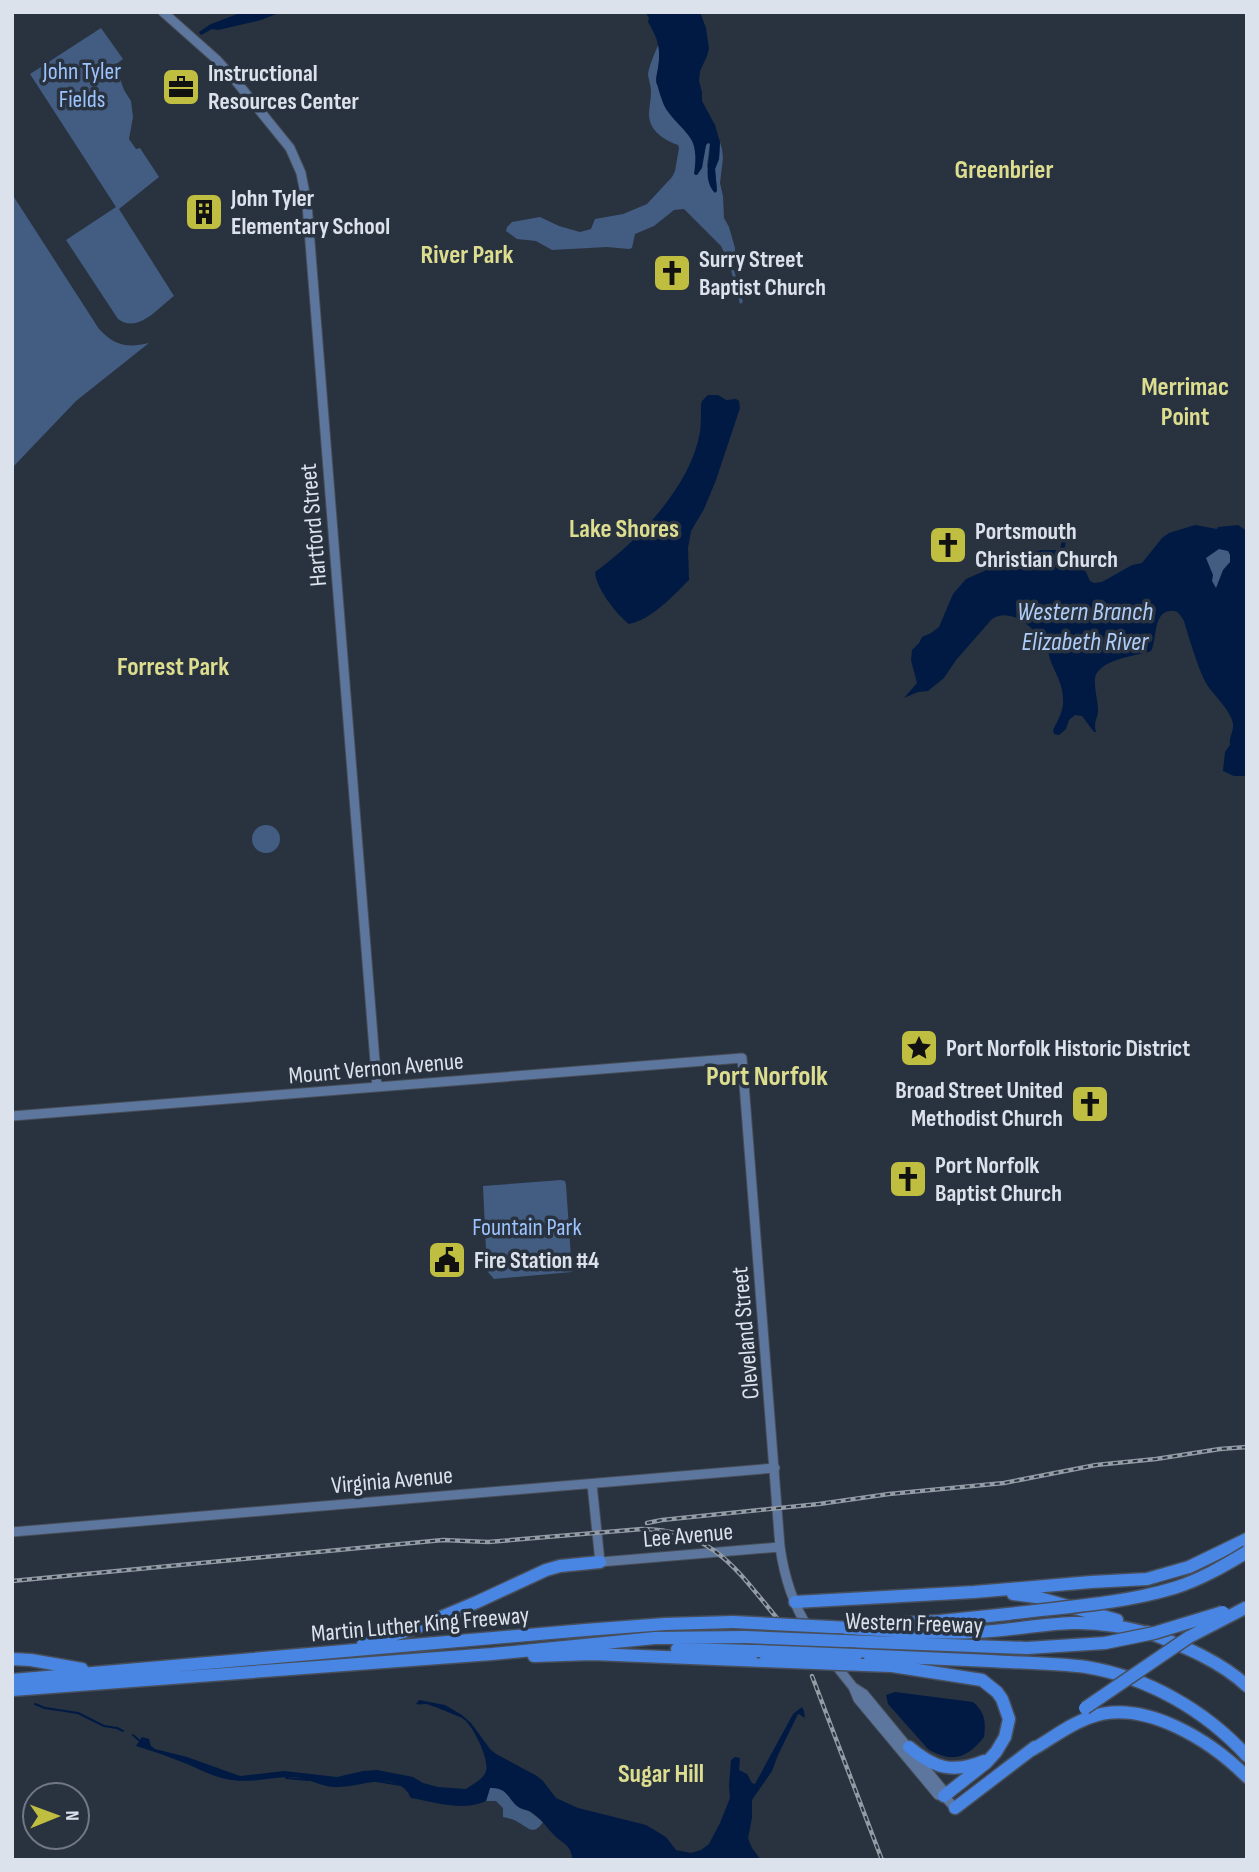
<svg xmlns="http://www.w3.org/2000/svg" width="1259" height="1872" viewBox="0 0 1259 1872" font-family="'Sofia Sans Condensed',sans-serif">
<rect width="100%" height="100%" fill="#29323f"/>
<path fill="#435c82" d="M101,28l22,31 -8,6 9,25 7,11 2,16 -4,22 7,10 4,-1 19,29 -40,32 55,87c-16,12 -36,38 -56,23l-52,-79 50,-33 -86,-133z
M659,44v18l-3,21 3,4 4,15 30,39 4,17 -2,17h2l4,-7 5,-23 2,-2h2l-3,23 10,24 -2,-21 4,-10 1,-17 -5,-17 7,24 1,9 -3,25 3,13 1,22 5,9 6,21 -1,22 9,32 -3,2 -11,-41 -8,-17 -37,-37 -10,1 -20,16 -19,8 -3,14 -3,1 -22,-2 -55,3 -16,-9 -19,-2 -11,-8 1,-4 5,-5 28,-5 19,9 21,6 11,-3 4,-10 28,-5 24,-10 25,-27 3,-6 4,-23 -1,-3c-14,-5 -29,-14 -29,-31 0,-7 2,-15 2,-22 0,-6 -2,-11 -3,-17 0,-6 8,-26 11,-31z
M12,194l87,135c16,17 28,19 50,14l-73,58 -64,67z
M1238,544l-23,68 -17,-60z
M252 839a14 14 0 1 1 28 0a14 14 0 1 1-28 0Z
M561,1180l4,1 1,4 6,87 -78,7 -7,-8 -4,-85z
M494,1787l10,4 14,15 10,4 15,12c-10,15 -15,5 -27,-1 -4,-2 -8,-3 -13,-4v-9l-7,-7h-10l4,-13z"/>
<path fill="#001a44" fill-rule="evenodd" d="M243,12h38l-20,8 -43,10 -6,-1 -11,6 -2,-3 12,-8z
M645,12h55l6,16 3,21 -2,7 -7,15 -1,10 3,11v9l13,24 5,17 -1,17 -4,10 2,22 -2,2c-13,-14 -5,-32 -5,-49l-2,-1 -2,2 -4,23 -5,7 -3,-1c6,-40 -8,-37 -28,-65 -4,-7 -7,-18 -9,-25 -2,-5 0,-10 1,-16 3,-20 0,-29 -10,-46l1,-4z
M708,395h10l8,5 10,-1 3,2 1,7 -24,72 -12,29 -13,22 -3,17 1,32c-16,16 -38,40 -60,44 -13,-10 -33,-36 -34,-52 43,-31 96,-86 105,-140 1,-9 1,-18 1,-27l1,-4z
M1195,525l22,4 1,-2 20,-2 9,6v245h-13l-11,-5 2,-19 5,-7c-1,-9 4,-14 3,-21 -2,-14 -20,-29 -27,-41 -8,-15 -17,-45 -22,-62 -4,-6 -6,-11 -13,-10 -18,0 -14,28 -20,40 -15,5 -52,8 -56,27 -1,11 3,22 3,32 0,9 -5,11 -2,22h-2l-12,-16 -7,-1 -6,5 -3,9 -7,6 -5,-1 -1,-4c5,-10 11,-20 10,-31 0,-14 -7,-25 -12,-37 -2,-6 -3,-11 -5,-16 -10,-17 -35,-40 -54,-27l-36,41 -12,18 -16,13 -10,1 -14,6 13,-15 -6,-23 1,-10 7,-7 3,-6 9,-4 8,-6 14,-33 13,-15 39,-17 36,-12h19l2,-10 4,1 -2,10 15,6 -1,5 2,1v3l6,6 4,9 4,2 8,-1 30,-17 10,-2 20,-25 7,-5zM1219,549l9,2 2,4v7l-7,8 -7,18 -4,-7 1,-6 -7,-17z
M895,1692l78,10c12,10 13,20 11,35 -17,22 -32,26 -56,12l-40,-45 -2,-9z
M419,1700l26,5 17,10 9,8 19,26 6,5 41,22 6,5 13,17 22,10 68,17 20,12 10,13 15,3 10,-3 8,-6 11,-21 10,-25 -1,-12 2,-26 4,-3 5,1 -1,12 8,4 5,9 3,1 38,-70 9,-7 2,4 1,7 -6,-4h-1l-20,41 -6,16 -20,29v18l-4,20 4,10 9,12h-188c-4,-18 -8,-14 -19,-25 -8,-8 -13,-17 -23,-23 -4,-2 -7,-2 -11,-4 -12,-7 -11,-21 -30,-20l-4,13c-22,11 -52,1 -75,-3 -15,-31 -51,-9 -78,-11 -14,-1 -27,-10 -42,-10 -19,0 -39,6 -59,3 -16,-2 -31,-10 -45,-16 -17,-7 -34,-13 -51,-18l6,-9 7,2 2,7 4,3 32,8 53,19 44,-5 53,6 26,-6 14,-1 36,7 10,6 15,4 28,2c7,-5 18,-10 20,-18 4,-11 -14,-48 -24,-53 -6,-3 -31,-13 -36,-14 -3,0 -7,1 -10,0z"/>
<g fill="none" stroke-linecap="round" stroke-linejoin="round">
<path stroke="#001a44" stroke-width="2" d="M35,1704l10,4 33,5 26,13 13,2 6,3
M133,1735l8,7
M286,1778l22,2
M376,1781l25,4"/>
<defs>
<path id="secondary" d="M163,12l53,47 19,21 55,68 11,25 6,31 70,883
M12,1116l730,-58 38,489c4,28 13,58 29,82
M592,1484l8,78 180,-15
M12,1532l763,-64
M834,1663l19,24 5,12 80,96 6,1
M853,1687l11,7 79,96 1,6 11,12"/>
<path id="highway" d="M1013,1594l23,3 81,23
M795,1602l179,-10 117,-10 56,-3 42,-12 58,-28
M888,1624l52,-3 68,-7
M832,1627c48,3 96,7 144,5 32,-1 64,-8 96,-9 27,-1 54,4 79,11
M1147,1632c35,14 72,28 100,54
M844,1641l183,7 78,-5
M363,1644l50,-15 64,-27 69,-32 14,-4 40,-4
M677,1649l80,2
M856,1655c45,2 89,4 134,6 32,2 64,2 96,6 61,10 119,43 161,89
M534,1656l58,-2 173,7
M12,1659l19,1 51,9
M864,1665l28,1 90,14 15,12 5,7 7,20 -4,18 -9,15 -10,11 -42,33
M12,1680l573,-50 80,-6 68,-2
M12,1690l480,-36 163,-16 90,-1
M909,1747c25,21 43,27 75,14
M1030,1751c20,-11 39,-27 61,-34 53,-19 120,24 156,60
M955,1808l80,-61"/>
</defs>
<use href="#secondary" stroke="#474e59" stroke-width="11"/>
<use href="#highway" stroke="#474e59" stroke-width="15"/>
<use href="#secondary" stroke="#5d769d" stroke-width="9"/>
<use href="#highway" stroke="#4985e3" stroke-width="12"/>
<defs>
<path id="rail" d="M647,1523l15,-3 157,-16 70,-10 115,-11 92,-18 60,-6 64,-10 27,-2
M12,1581l431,-41 45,2 154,-13c73,1 96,43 139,94
M812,1676l70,184"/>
</defs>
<use href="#rail" stroke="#939ba5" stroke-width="4.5"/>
<use href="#rail" stroke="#29323f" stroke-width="2" stroke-dasharray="5" stroke-linecap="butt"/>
<defs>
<path id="highway-bridge" d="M1008,1614c55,-7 113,-10 166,-26 26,-8 50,-22 73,-36
M733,1622l99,5
M745,1637l99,4
M1105,1643l49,-10 69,-21
M757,1651l99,4
M765,1661l99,4
M1085,1708l104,-71 58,-30"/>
</defs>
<use href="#highway-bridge" stroke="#474e59" stroke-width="15" stroke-linecap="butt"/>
<use href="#highway-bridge" stroke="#4985e3" stroke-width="12"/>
</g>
<defs>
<symbol id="office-square" viewBox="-11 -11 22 22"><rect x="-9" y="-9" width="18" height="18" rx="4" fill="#bfbe41" stroke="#29323f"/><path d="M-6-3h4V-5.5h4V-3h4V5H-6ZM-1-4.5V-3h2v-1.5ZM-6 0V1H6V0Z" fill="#111"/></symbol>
<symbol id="building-square" viewBox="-11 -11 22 22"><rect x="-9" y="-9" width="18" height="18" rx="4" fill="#bfbe41" stroke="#29323f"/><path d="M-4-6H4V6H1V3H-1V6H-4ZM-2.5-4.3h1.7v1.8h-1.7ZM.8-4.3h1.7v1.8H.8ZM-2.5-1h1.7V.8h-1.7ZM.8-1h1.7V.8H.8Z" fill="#111"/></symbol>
<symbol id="church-square" viewBox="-11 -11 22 22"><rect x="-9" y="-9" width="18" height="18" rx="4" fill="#bfbe41" stroke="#29323f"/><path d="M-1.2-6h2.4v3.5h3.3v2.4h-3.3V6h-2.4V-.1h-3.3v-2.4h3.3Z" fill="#111"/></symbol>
<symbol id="sight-square" viewBox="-11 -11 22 22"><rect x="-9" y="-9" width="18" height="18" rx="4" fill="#bfbe41" stroke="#29323f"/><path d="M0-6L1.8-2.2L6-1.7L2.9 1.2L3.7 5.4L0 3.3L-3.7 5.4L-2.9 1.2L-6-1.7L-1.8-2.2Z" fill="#111"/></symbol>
<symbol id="civic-square" viewBox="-11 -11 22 22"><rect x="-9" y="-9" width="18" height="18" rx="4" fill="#bfbe41" stroke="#29323f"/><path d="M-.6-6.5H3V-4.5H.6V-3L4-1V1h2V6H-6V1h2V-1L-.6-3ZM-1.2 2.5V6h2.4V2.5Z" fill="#111"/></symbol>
</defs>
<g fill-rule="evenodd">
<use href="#office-square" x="159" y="65" width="44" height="44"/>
<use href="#building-square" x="182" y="190" width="44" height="44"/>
<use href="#church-square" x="650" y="251" width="44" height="44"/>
<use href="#church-square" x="926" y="523" width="44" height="44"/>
<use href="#sight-square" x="897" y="1026" width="44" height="44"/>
<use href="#church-square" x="1068" y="1082" width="44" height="44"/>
<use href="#church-square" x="886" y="1157" width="44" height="44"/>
<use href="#civic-square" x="425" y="1238" width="44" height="44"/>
</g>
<g text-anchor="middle" stroke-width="7" stroke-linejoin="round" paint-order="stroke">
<g font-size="24" fill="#9dc3fe" stroke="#29323f">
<text x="82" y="79">John Tyler<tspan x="82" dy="28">Fields</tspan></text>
<text x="527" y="1235">Fountain Park</text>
</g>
<g font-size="24" font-weight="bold" fill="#dce2eb" stroke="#29323f" text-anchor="start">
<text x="208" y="81">Instructional<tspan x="208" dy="28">Resources Center</tspan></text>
<text x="231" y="206">John Tyler<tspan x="231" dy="28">Elementary School</tspan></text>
<text x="699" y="267">Surry Street<tspan x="699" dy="28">Baptist Church</tspan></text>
<text x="975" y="539">Portsmouth<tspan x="975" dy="28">Christian Church</tspan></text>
<text x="946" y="1056">Port Norfolk Historic District</text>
<text x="1063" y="1098" text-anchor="end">Broad Street United<tspan x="1063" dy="28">Methodist Church</tspan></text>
<text x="935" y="1173">Port Norfolk<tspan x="935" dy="28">Baptist Church</tspan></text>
<text x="474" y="1268">Fire Station #4</text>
</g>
<g font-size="24" fill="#dce2eb" stroke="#29323f">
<text transform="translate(313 525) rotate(-95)" y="8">Hartford Street</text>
<text transform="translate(376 1068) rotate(-5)" y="8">Mount Vernon Avenue</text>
<text transform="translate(745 1333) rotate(-95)" y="8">Cleveland Street</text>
<text transform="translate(392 1480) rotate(-5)" y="8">Virginia Avenue</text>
<text transform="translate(688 1535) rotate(-5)" y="8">Lee Avenue</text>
<text transform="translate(914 1623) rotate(2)" y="8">Western Freeway</text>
<text transform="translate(420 1624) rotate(-5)" y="8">Martin Luther King Freeway</text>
</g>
<g font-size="26" font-weight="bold" fill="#dddd8f" stroke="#29323f">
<text x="1004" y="178">Greenbrier</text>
<text x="467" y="263">River Park</text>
<text x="1185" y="395">Merrimac<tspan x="1185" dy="30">Point</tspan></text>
<text x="624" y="537">Lake Shores</text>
<text x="173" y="675">Forrest Park</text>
<text x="661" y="1782">Sugar Hill</text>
</g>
<g font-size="26" font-style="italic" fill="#afcdf9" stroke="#29323f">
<text x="1085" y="620">Western Branch<tspan x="1085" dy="30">Elizabeth River</tspan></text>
</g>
<g font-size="28" font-weight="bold" fill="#dddd8f" stroke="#29323f">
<text x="767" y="1085">Port Norfolk</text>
</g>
</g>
<rect width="1259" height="1872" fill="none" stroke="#dce2eb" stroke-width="28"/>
<g transform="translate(56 1816) rotate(89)"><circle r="33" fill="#29323f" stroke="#717884" stroke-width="2"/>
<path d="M0-5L12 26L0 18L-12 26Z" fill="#bfbe41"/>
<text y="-10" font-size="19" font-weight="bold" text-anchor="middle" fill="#dce2eb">N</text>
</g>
</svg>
